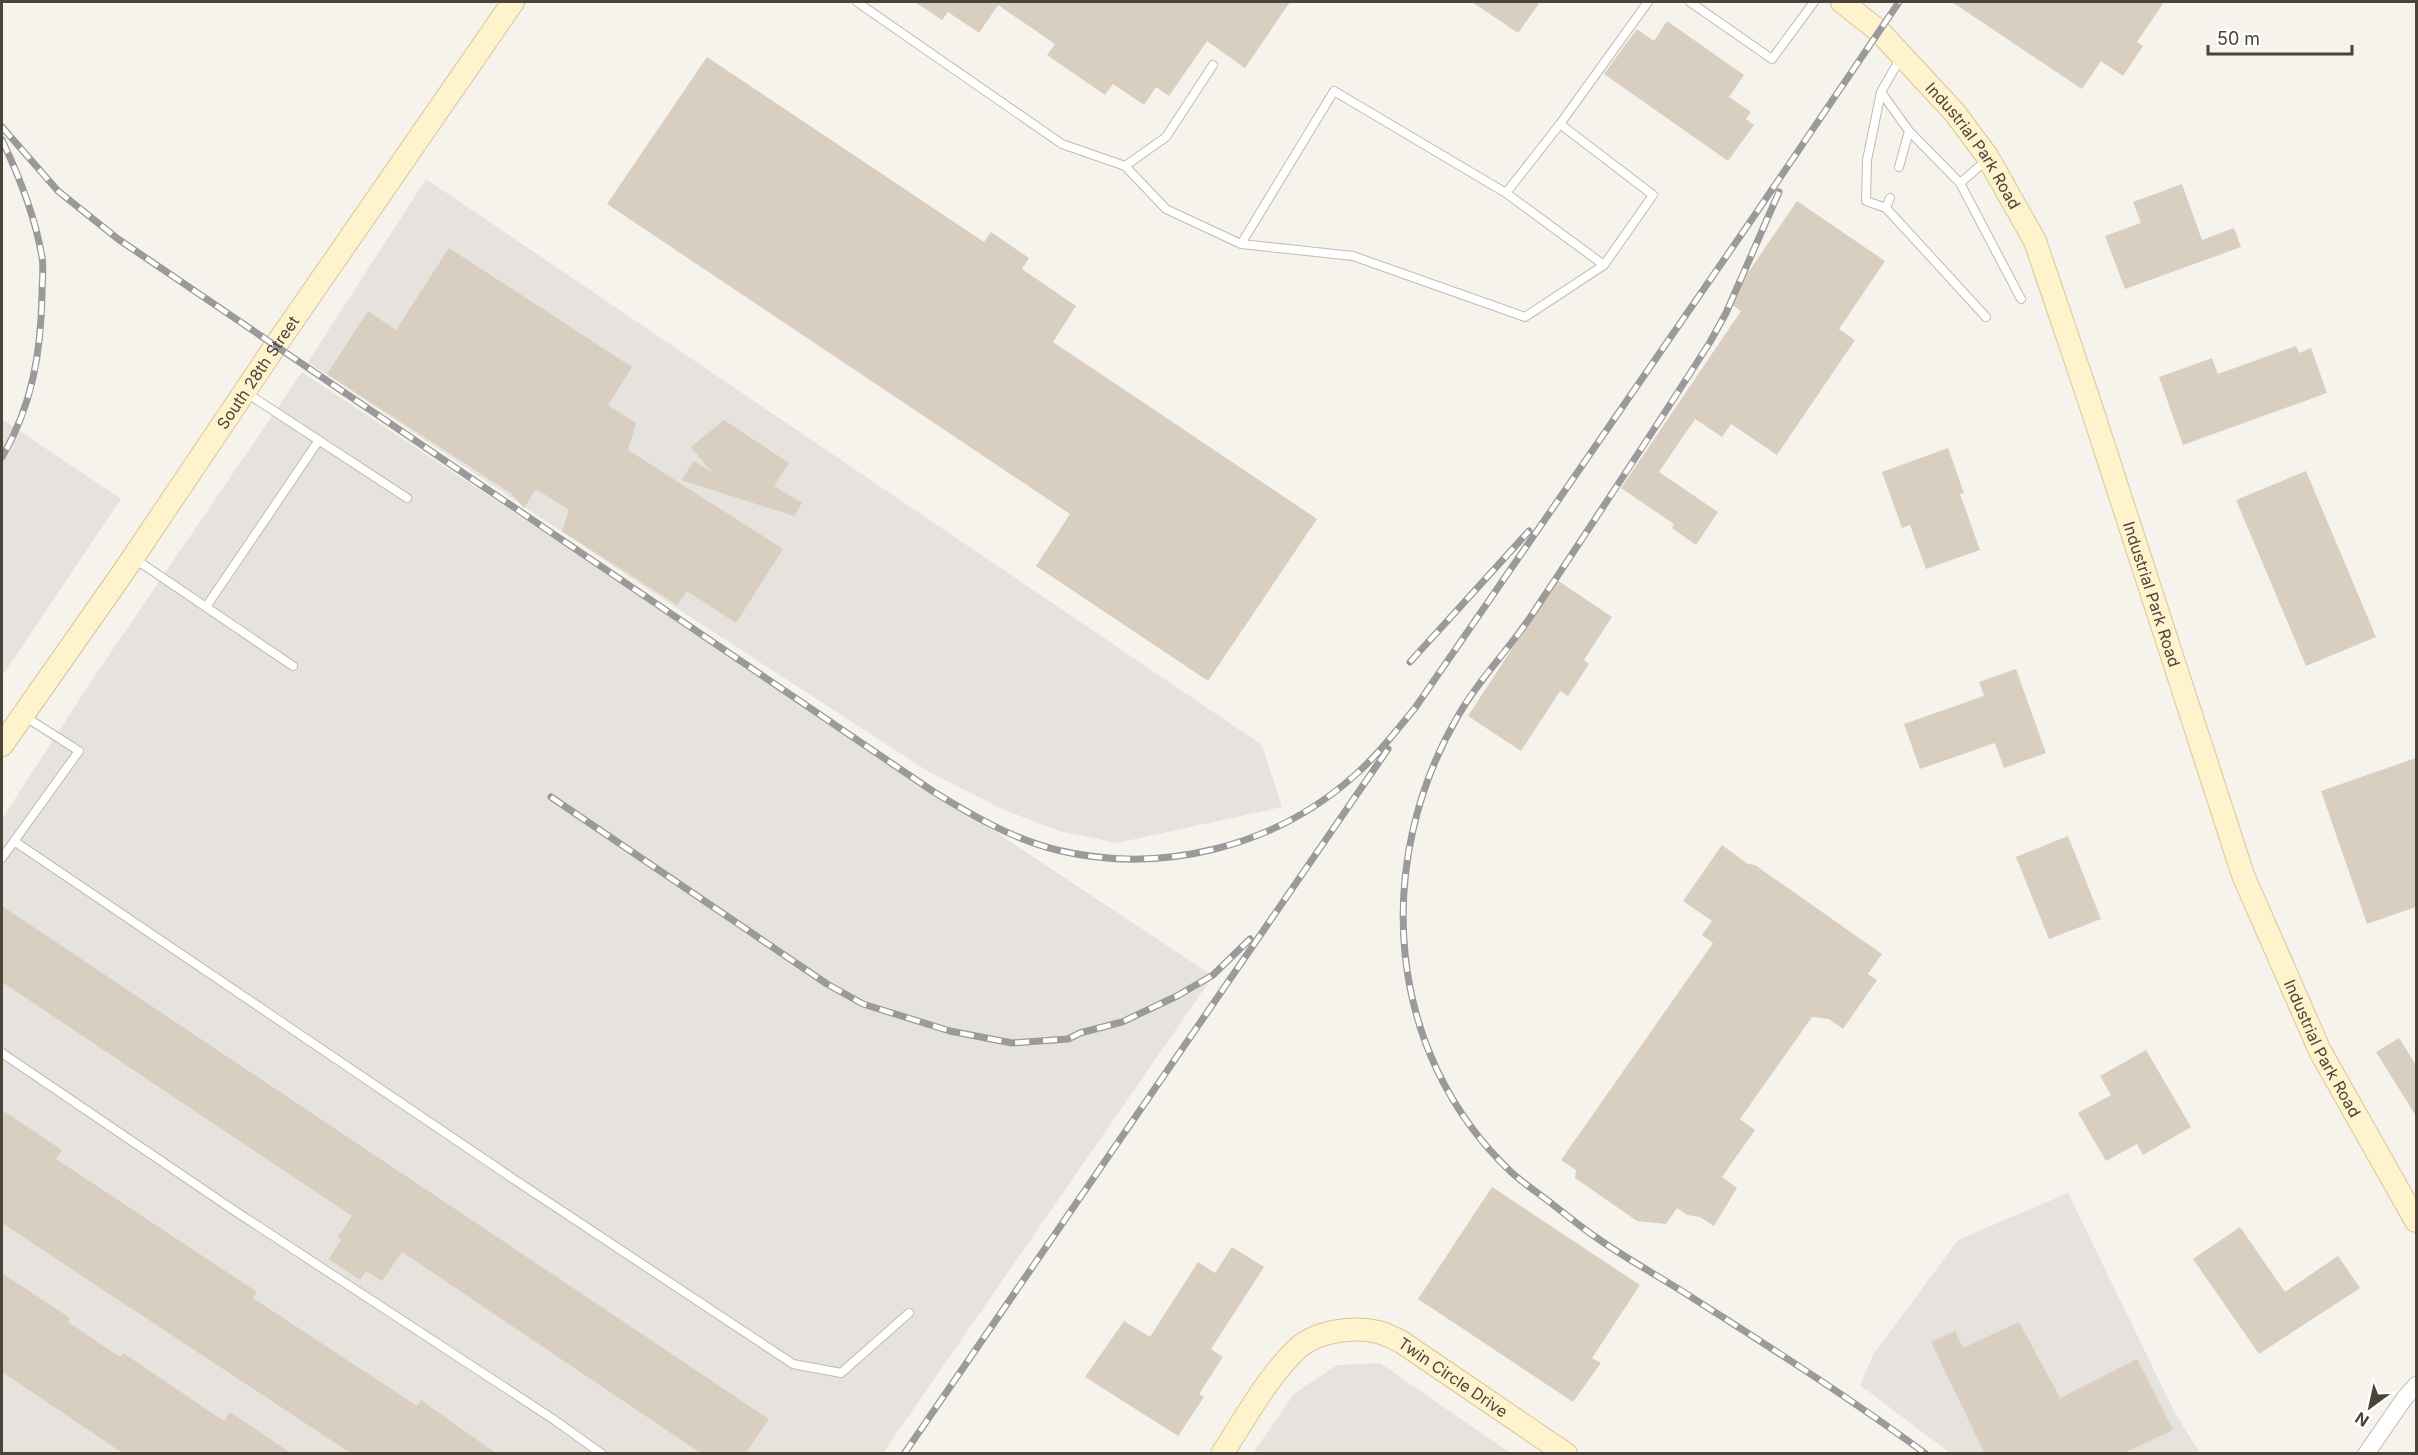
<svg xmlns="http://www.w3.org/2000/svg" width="2418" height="1455" viewBox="0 0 2418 1455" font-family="Inter,sans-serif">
<rect width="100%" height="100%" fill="#f6f3ec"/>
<path fill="#e6e2dd" d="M426,179l836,566 20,62 -165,36 -58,-12 -55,-21 -75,-38 -271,-176 -350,-234z
M302,372l911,604 -330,477h-881v-634l90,-139z
M2,419l119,80 -119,177z
M2068,1193l107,220 25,40h-250l-90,-68 13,-30 85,-115z
M1380,1363l130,90h-257l41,-59 43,-29z"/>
<path fill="#d8cfc1" d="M915,2h375l-45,66 -38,-27 -38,55 -13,-9 -12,18 -31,-21 -8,11 -58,-40 8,-11 -57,-39 -19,28 -31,-21 -6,8z
M1472,2h68l-22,31z
M1952,2h212l-27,40 6,4 -20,30 -22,-15 -19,28z
M1667,21l77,54 -15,22 22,15 -5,7 8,6 -26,36 -124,-87 33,-45 17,12z
M707,57l277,185 7,-10 38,26 -7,11 54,37 -23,36 264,177 -109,162 -172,-115 34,-52 -463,-310z
M2182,184l20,56 32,-12 7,19 -116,42 -20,-53 36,-13 -8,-21z
M1797,201l88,60 -46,68 16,11 -78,115 -46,-31 -9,13 -27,-18 -36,53 59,40 -22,33 -24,-17 2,-4 -53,-36 120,-177 -13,-9z
M449,248l183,119 -24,38 28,18 -8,27 155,99 -47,74 -49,-32 -10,14 -115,-74 7,-21 -33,-21 -12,19 -12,-14 -185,-120 41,-63 28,19z
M2296,346l3,7 12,-5 16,45 -144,52 -24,-68 53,-19 6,16z
M724,420l65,43 -15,23 28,17 -8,13 -113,-36 13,-19 19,12 -22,-26z
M1948,448l16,45 -4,1 20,56 -54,19 -16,-44 -8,3 -20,-56z
M2306,471l70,166 -70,29 -70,-166z
M1557,580l55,37 -28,43 5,4 -21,32 -8,-5 -39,60 -53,-35z
M2016,669l30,84 -42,15 -9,-25 -75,26 -16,-45 80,-28 -5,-14z
M2416,758v149l-49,17 -46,-133z
M2068,836l33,83 -52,20 -33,-82z
M1722,845l26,19 7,1 127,89 -14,20 9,6 -34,49 -14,-10 -17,-2 -72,102 15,11 -33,47 15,11 -23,38 -14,-9 -13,-2 -10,-7 -11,16 -29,-3 -62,-43 1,-8 -15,-10 152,-217 -11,-8 10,-14 -29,-20z
M2,906l767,513 -24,35h-43l-300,-202 -20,29 -16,-10 -6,9 -31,-21 12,-19 -3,-3 14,-21 -350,-234z
M2399,1038l17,27v51l-40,-64z
M2146,1050l45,77 -48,28 -6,-11 -31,17 -28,-48 33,-18 -11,-19z
M2,1110l60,40 -6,9 201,133 -4,6 164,108 4,-6 76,54h-145l-350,-231z
M1492,1187l148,98 -48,73 9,5 -28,39 -155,-103z
M2240,1227l45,65 53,-36 22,32 -101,66 -66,-95z
M1232,1247l32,20 -53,82 12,8 -24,37 5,3 -26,39 -93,-59 39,-56 26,16 48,-75 17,11z
M2,1273l68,45 -2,4 52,35 3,-4 101,68 6,-9 62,42h-168l-122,-82z
M2019,1322l41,76 77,-39 36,71 -51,24h-137l-54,-112 24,-11 8,17z"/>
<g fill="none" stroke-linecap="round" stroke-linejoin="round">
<defs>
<path id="lane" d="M857,2l205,142 63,22 41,-29 47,-72
M1690,2l82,57 42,-57
M1901,57l-20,35 28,39 51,52
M1881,92l-14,68 -1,41 20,7
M1988,159l-28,24 61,116
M1125,166l41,43 75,35 112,12 172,61 79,-52 49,-70 -93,-71 88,-122
M1899,167l10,-36
M1506,193l54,-69
M1890,198l-4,10 100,109
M1241,244l93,-153 172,102 98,72
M245,392l162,106
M135,559l158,107
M206,607l113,-167
M14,841l504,341 275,182 48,9 68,-60
M2,858l77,-107 -55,-35
M2,1053l230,156 321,210 49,35"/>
<path id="street" d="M2366,1454l38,-55 12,-14"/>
<g id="secondary">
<path id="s1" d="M1842,2l37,29 76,82 32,43 48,85 54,159 154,475 77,176 96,170"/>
<path id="s2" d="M2,745l122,-174 152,-226 237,-343"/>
<path id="s3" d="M1222,1454c23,-35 45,-77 76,-106 19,-17 56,-22 80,-16 8,2 15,6 22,9l166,113"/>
</g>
</defs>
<use href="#lane" stroke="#c2bbae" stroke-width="10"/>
<use href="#street" stroke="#c2bbae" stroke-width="18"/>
<use href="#secondary" stroke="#d6c79b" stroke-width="24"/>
<use href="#lane" stroke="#fff" stroke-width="8"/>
<use href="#street" stroke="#fff" stroke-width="16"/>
<use href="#secondary" stroke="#fff3cd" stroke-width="22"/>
<defs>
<path id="rail" d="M2,127l56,64 60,48 816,553c39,24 79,47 123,58 105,25 217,-3 297,-74 23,-20 42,-45 61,-68l337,-489 147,-217
M2,140c18,38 33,76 40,117 2,12 0,25 0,37 -1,59 -10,112 -40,163
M1779,192l-53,121 -16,29c-57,90 -116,179 -175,268 -23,37 -56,68 -77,106 -85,146 -74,335 53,456 12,11 27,21 40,31 15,12 30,24 46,35 34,24 71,43 105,66 76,48 152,97 224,150
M1410,662l119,-131
M551,797l276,187 36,20 87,27 62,12 56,-4 12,-6 42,-11 55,-26 36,-21 37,-36
M904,1454l484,-705"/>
</defs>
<use href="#rail" stroke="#9a9a9a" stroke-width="7"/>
<use href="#rail" stroke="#fff" stroke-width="4.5" stroke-dasharray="14" stroke-linecap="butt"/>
</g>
<g text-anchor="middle" stroke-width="5" stroke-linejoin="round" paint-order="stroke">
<g font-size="16" fill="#4b4439" stroke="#fff">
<text dy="6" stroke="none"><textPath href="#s1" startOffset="196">Industrial Park Road</textPath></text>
<text dy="6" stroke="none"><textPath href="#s2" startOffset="452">South 28th Street</textPath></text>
<text dy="6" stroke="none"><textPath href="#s1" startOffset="682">Industrial Park Road</textPath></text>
<text dy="6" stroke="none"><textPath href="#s1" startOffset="1168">Industrial Park Road</textPath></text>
<text dy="6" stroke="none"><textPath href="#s3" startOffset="303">Twin Circle Drive</textPath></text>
</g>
</g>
<rect width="2418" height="1455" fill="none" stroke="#4b4439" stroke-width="6"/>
<g transform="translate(2370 1407) rotate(213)" stroke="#ffffff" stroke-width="4.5" paint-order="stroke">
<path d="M0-4.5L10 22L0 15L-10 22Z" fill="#4b4439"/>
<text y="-9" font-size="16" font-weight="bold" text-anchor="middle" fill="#4b4439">N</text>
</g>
<path d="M2208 45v9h144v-9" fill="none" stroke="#4b4439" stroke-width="3"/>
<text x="2217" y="45" font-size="18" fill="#4b4439" stroke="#ffffff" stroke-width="4.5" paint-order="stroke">50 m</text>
</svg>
